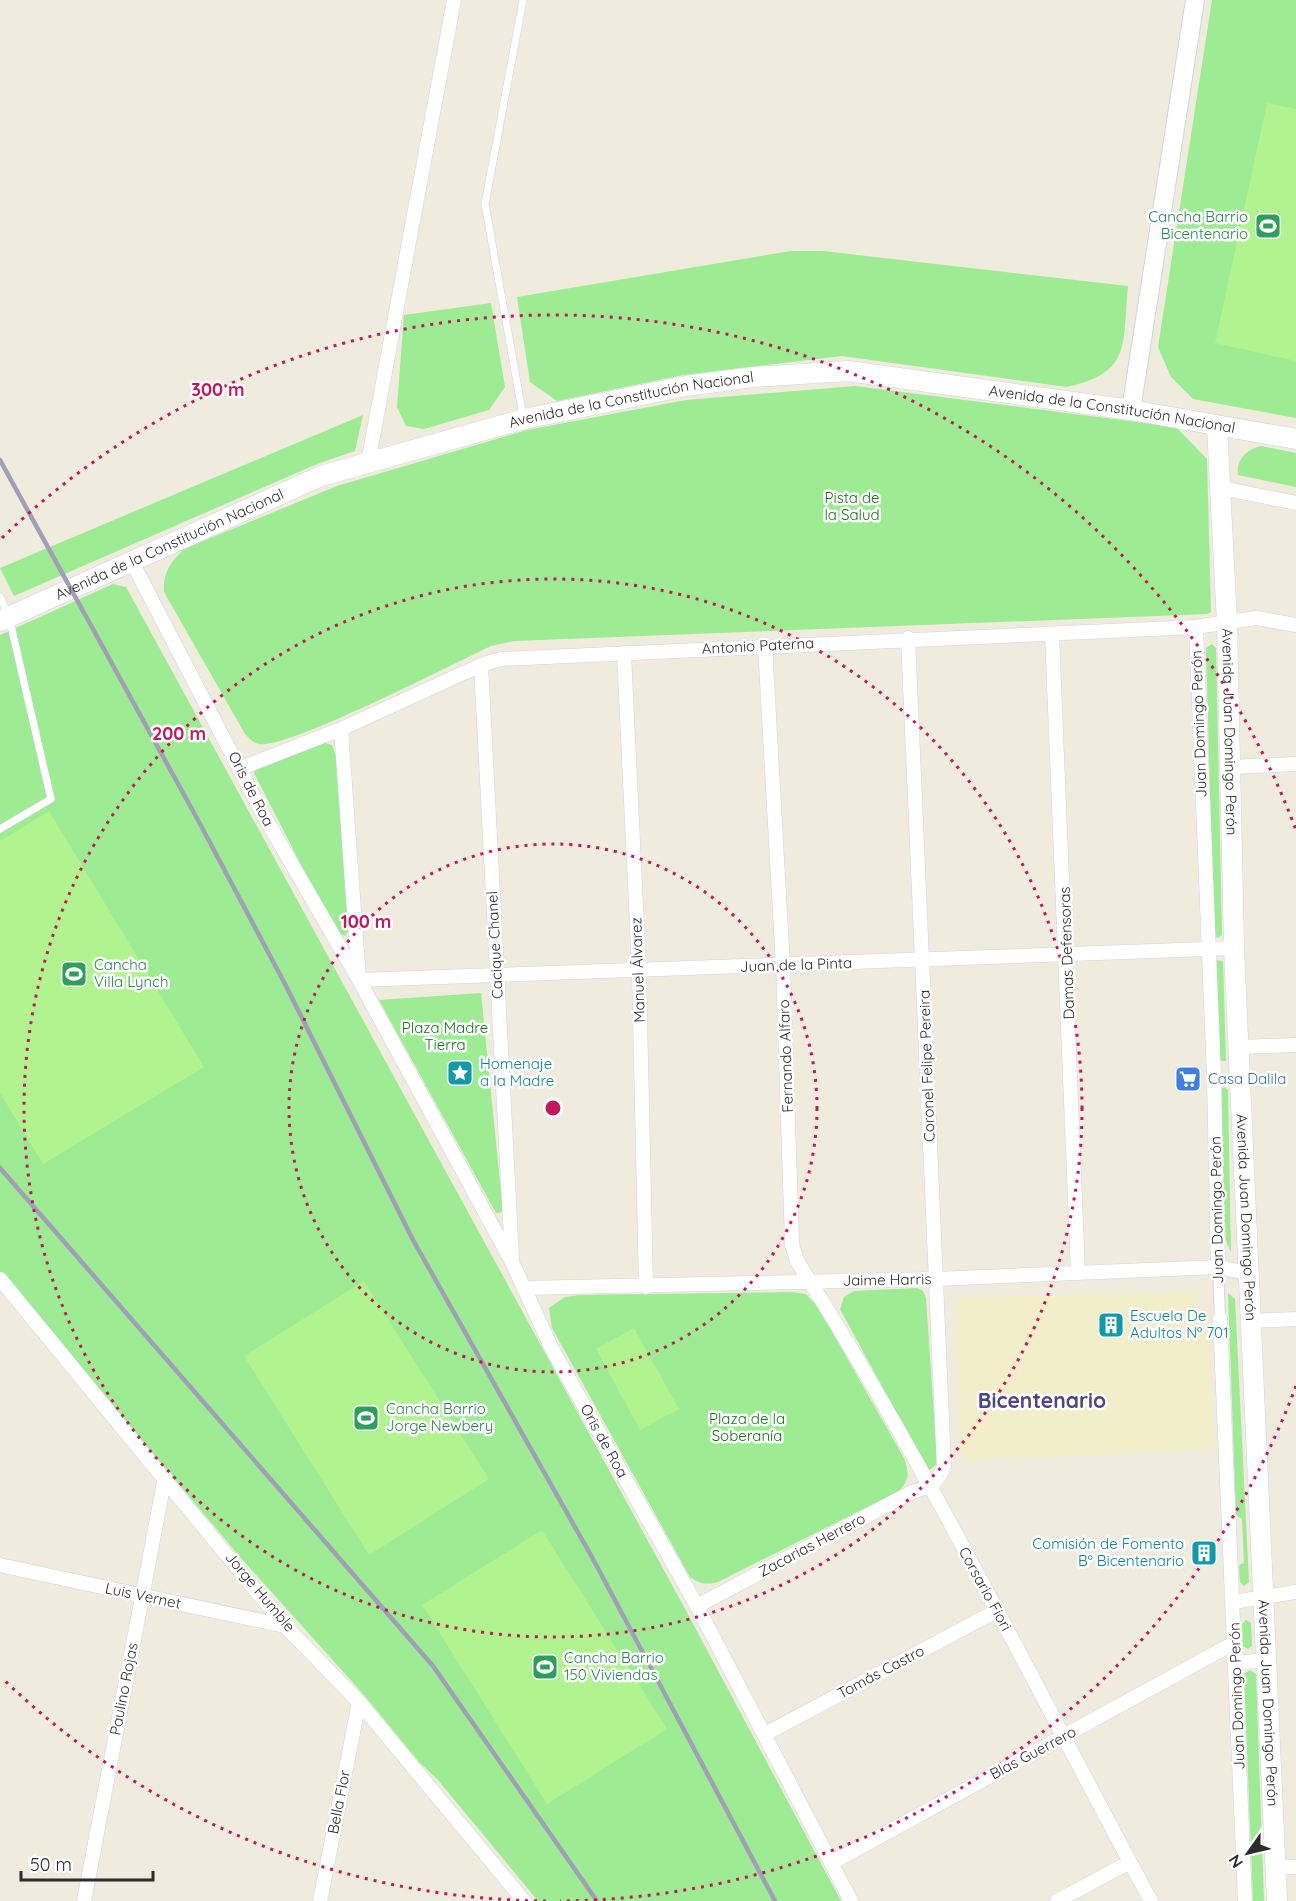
<svg xmlns="http://www.w3.org/2000/svg" width="1296" height="1901" viewBox="0 0 1296 1901" font-family="Quicksand,sans-serif">
<rect width="100%" height="100%" fill="#efebdd"/>
<path fill="#f2eeca" d="M1196,1292l1,17h13l1,85 4,47 -9,9 -238,10 -7,-8 -6,-147 8,-8z"/>
<path fill="#9deb93" d="M1212,0h84v418l-103,-19 -22,-22 -13,-30z
M791,251h32l305,35c-6,58 5,87 -62,101l-224,-31 -159,19 -126,26 -27,-19 -13,-85z
M491,303l14,84 -16,23 -65,19 -18,-3 -9,-19 7,-92z
M855,386l321,41 31,32 4,153 -4,2 -693,27 -23,5c-37,17 -202,103 -232,98 -6,-1 -10,-6 -14,-10l-81,-142c-1,-20 6,-29 20,-43l153,-63 190,-56 159,-30z
M363,415l-8,36 -38,13 -303,132 -14,-28z
M1261,446l35,7v34l-58,-12c-2,-16 8,-25 23,-29z
M113,584l13,3 558,1020 157,294h-303l-100,-121 -19,-18 -54,-66 -124,-138 -241,-286v-637z
M1212,644l4,4 6,287 -4,3 -4,-2 -8,-288z
M322,742l10,3 4,11 13,174 -4,6 -10,-5 -81,-158 3,-7z
M1215,960l8,1 3,100h-8z
M481,993l22,219 -7,1 -117,-213z
M1224,1087l4,3 3,162 -5,-11 -7,-150z
M917,1288l6,3 3,7 11,162 -1,5 -8,6 -88,-162 4,-12 10,-6z
M792,1292l14,2 12,13 86,151c5,15 6,21 -5,33l-181,91c-12,3 -18,2 -28,-5l-138,-249 -3,-20 16,-11 15,-2z
M1228,1293l7,6 14,283 -5,4 -4,-4 -1,-17 5,-2 -2,-44 -6,-4z
M1246,1620l5,3 1,23 -4,3 -5,-3 -1,-22z
M1250,1670l6,4 8,227h-11l-9,-227z"/>
<path fill="#b1f38e" d="M1267,103l29,6v252l-81,-18z
M49,811l155,256 -161,97 -43,-71v-252z
M364,1281l125,198 -120,76 -125,-199z
M634,1328l45,81 -39,21 -44,-81z
M542,1530l125,199 -120,75 -125,-199z"/>
<g fill="none" stroke-linecap="round" stroke-linejoin="round">
<defs>
<path id="service" d="M523,416l-38,-212 38,-204
M0,597l9,20 42,182 -51,30"/>
<path id="pedestrian" d="M1218,1267l2,51"/>
<path id="minor" d="M368,463l86,-463
M1221,488l75,15
M132,562l132,254 95,164 153,282 40,87 145,257 154,295
M1196,627l18,451 4,189
M1052,634l26,639
M765,645l18,321 9,278 5,17c131,205 238,426 354,640
M624,653l15,317 7,317
M481,665l31,594
M341,729l18,251 875,-32
M1232,767l64,-3
M241,768l100,-39 140,-64 20,-6 695,-32 60,-9 40,7
M1239,1047l57,-2
M0,1279l285,347 74,76 165,199
M524,1288l412,-9 282,-12 30,6
M1220,1318l25,583
M1250,1321l46,-2
M0,1565l285,61
M1233,1602l63,-10
M697,1606l215,-114c17,-5 26,-8 32,-26l-36,-828
M1235,1663l31,-3
M765,1734l233,-124
M831,1863l403,-220
M1276,1867h20
M84,1901l81,-424
M320,1901l39,-199
M1057,1901l73,-39"/>
<path id="tertiary" d="M1131,410l64,-410"/>
<g id="secondary">
<path id="s1" d="M1217,426l10,197 7,325 43,953"/>
<path id="s2" d="M0,621l321,-145 203,-57 162,-33 67,-9 95,-6 283,39 165,29"/>
</g>
</defs>
<use href="#service" stroke="#d2d2e6" stroke-width="8"/>
<use href="#pedestrian" stroke="#d2d2e6" stroke-width="12"/>
<use href="#minor" stroke="#d2d2e6" stroke-width="15"/>
<use href="#tertiary" stroke="#d2d2e6" stroke-width="20"/>
<use href="#secondary" stroke="#d2d2e6" stroke-width="21"/>
<use href="#service" stroke="#fff" stroke-width="7"/>
<use href="#pedestrian" stroke="#fff" stroke-width="10"/>
<use href="#minor" stroke="#fff" stroke-width="14"/>
<use href="#tertiary" stroke="#fff" stroke-width="18"/>
<use href="#secondary" stroke="#fff" stroke-width="20"/>
<path stroke="#a19eb8" stroke-width="4.5" d="M0,460l199,362 86,162 128,256 180,319 182,342
M0,1168l433,498 164,235"/>
</g>
<g fill="none" stroke="#c2185b" stroke-width="3" stroke-dasharray="3 6">
<circle cx="553" cy="1108" r="264"/>
<circle cx="553" cy="1108" r="529"/>
<path d="M1296 1386A793 793 0 0 1 560 1901M546 1901A793 793 0 0 1 2 1678M2 538A793 793 0 0 1 1296 830"/>
</g>
<defs>
<symbol id="stadium-square" viewBox="-11 -11 22 22"><rect x="-9" y="-9" width="18" height="18" rx="4" fill="#2e9e5b" stroke="#fff"/><path d="M0-5a6.5 5 0 1 0 0 10a6.5 5 0 1 0 0-10ZM-3.5-1.8h7v3.6h-7Z" fill="#fff"/></symbol>
<symbol id="sight-square" viewBox="-11 -11 22 22"><rect x="-9" y="-9" width="18" height="18" rx="4" fill="#0f9aa8" stroke="#fff"/><path d="M0-6L1.8-2.2L6-1.7L2.9 1.2L3.7 5.4L0 3.3L-3.7 5.4L-2.9 1.2L-6-1.7L-1.8-2.2Z" fill="#fff"/></symbol>
<symbol id="supermarket-square" viewBox="-11 -11 22 22"><rect x="-9" y="-9" width="18" height="18" rx="4" fill="#3f7fe0" stroke="#fff"/><path d="M-6-5.5h2.5l.6 2H6L4.5 2H-2.5L-4.4-4H-6ZM-1.5 3.2a1.3 1.3 0 1 0 .1 0ZM3 3.2a1.3 1.3 0 1 0 .1 0Z" fill="#fff"/></symbol>
<symbol id="building-square" viewBox="-11 -11 22 22"><rect x="-9" y="-9" width="18" height="18" rx="4" fill="#0f9aa8" stroke="#fff"/><path d="M-4-6H4V6H1V3H-1V6H-4ZM-2.5-4.3h1.7v1.8h-1.7ZM.8-4.3h1.7v1.8H.8ZM-2.5-1h1.7V.8h-1.7ZM.8-1h1.7V.8H.8Z" fill="#fff"/></symbol>
</defs>
<g fill-rule="evenodd">
<use href="#stadium-square" x="1253" y="211" width="30" height="30"/>
<use href="#stadium-square" x="59" y="959" width="30" height="30"/>
<use href="#sight-square" x="445" y="1058" width="30" height="30"/>
<use href="#supermarket-square" x="1173" y="1064" width="30" height="30"/>
<use href="#building-square" x="1096" y="1310" width="30" height="30"/>
<use href="#stadium-square" x="351" y="1403" width="30" height="30"/>
<use href="#building-square" x="1189" y="1538" width="30" height="30"/>
<use href="#stadium-square" x="530" y="1652" width="30" height="30"/>
</g>
<g text-anchor="middle" stroke-width="5" stroke-linejoin="round" paint-order="stroke">
<g font-size="15" fill="#27864d" stroke="#fff" text-anchor="start">
<text x="1248" y="222" text-anchor="end">Cancha Barrio<tspan x="1248" dy="17">Bicentenario</tspan></text>
<text x="94" y="970">Cancha<tspan x="94" dy="17">Villa Lynch</tspan></text>
<text x="386" y="1414">Cancha Barrio<tspan x="386" dy="17">Jorge Newbery</tspan></text>
<text x="564" y="1663">Cancha Barrio<tspan x="564" dy="17">150 Viviendas</tspan></text>
</g>
<g font-size="15" fill="#2c2c2c" stroke="#fff">
<text dy="5" stroke="none"><textPath href="#s2" startOffset="672">Avenida de la Constitución Nacional</textPath></text>
<text dy="5" stroke="none"><textPath href="#s2" startOffset="1158">Avenida de la Constitución Nacional</textPath></text>
<text dy="5" stroke="none"><textPath href="#s2" startOffset="186">Avenida de la Constitución Nacional</textPath></text>
<text transform="translate(758 646) rotate(-3)" y="5">Antonio Paterna</text>
<text transform="translate(1199 724) rotate(-92)" y="5">Juan Domingo Perón</text>
<text dy="5" stroke="none"><textPath href="#s1" startOffset="306">Avenida Juan Domingo Perón</textPath></text>
<text transform="translate(251 789) rotate(63)" y="5">Oris de Roa</text>
<text transform="translate(495 945) rotate(-93)" y="5">Cacique Chanel</text>
<text transform="translate(1067 953) rotate(-92)" y="5">Damas Defensoras</text>
<text transform="translate(796 965) rotate(-2)" y="5">Juan de la Pinta</text>
<text transform="translate(638 970) rotate(-92)" y="5">Manuel Álvarez</text>
<text transform="translate(786 1056) rotate(-92)" y="5">Fernando Alfaro</text>
<text transform="translate(927 1066) rotate(-92)" y="5">Coronel Felipe Pereira</text>
<text transform="translate(1217 1210) rotate(-91)" y="5">Juan Domingo Perón</text>
<text dy="5" stroke="none"><textPath href="#s1" startOffset="792">Avenida Juan Domingo Perón</textPath></text>
<text transform="translate(887 1280) rotate(-1)" y="5">Jaime Harris</text>
<text transform="translate(604 1441) rotate(61)" y="5">Oris de Roa</text>
<text transform="translate(812 1545) rotate(-28)" y="5">Zacarias Herrero</text>
<text transform="translate(985 1589) rotate(61)" y="5">Corsario Fiori</text>
<text transform="translate(260 1592) rotate(50)" y="5">Jorge Humble</text>
<text transform="translate(143 1596) rotate(12)" y="5">Luis Vernet</text>
<text transform="translate(881 1672) rotate(-28)" y="5">Tomás Castro</text>
<text transform="translate(124 1689) rotate(-79)" y="5">Paulino Rojas</text>
<text transform="translate(1237 1696) rotate(-92)" y="5">Juan Domingo Perón</text>
<text dy="5" stroke="none"><textPath href="#s1" startOffset="1278">Avenida Juan Domingo Perón</textPath></text>
<text transform="translate(1033 1753) rotate(-28)" y="5">Blas Guerrero</text>
<text transform="translate(339 1802) rotate(-79)" y="5">Bella Flor</text>
</g>
<g font-size="15" fill="#137215" stroke="#fff">
<text x="852" y="503">Pista de<tspan x="852" dy="17">la Salud</tspan></text>
<text x="445" y="1033">Plaza Madre<tspan x="445" dy="17">Tierra</tspan></text>
<text x="747" y="1424">Plaza de la<tspan x="747" dy="17">Soberanía</tspan></text>
</g>
<g font-size="15" fill="#0d838f" stroke="#fff" text-anchor="start">
<text x="480" y="1069">Homenaje<tspan x="480" dy="17">a la Madre</tspan></text>
<text x="1130" y="1321">Escuela De<tspan x="1130" dy="17">Adultos Nº 701</tspan></text>
<text x="1184" y="1549" text-anchor="end">Comisión de Fomento<tspan x="1184" dy="17">B° Bicentenario</tspan></text>
</g>
<g font-size="15" fill="#366cbe" stroke="#fff" text-anchor="start">
<text x="1208" y="1084">Casa Dalila</text>
</g>
<g font-size="21" font-weight="bold" fill="#4a4782" stroke="#fff">
<text x="1042" y="1408">Bicentenario</text>
</g>
</g>
<circle cx="553" cy="1108" r="9" fill="#c2185b" stroke="#fff" stroke-width="3"/>
<g font-size="18" text-anchor="middle" font-weight="bold" fill="#c2185b" stroke="#fff" stroke-width="5" stroke-linejoin="round" paint-order="stroke">
<text x="218" y="396">300 m</text>
<text x="179" y="740">200 m</text>
<text x="366" y="928">100 m</text>
</g>
<g transform="translate(1248 1853) rotate(236)" stroke="#ffffff" stroke-width="4.5" paint-order="stroke">
<path d="M0-4.5L10 22L0 15L-10 22Z" fill="#2c2c2c"/>
<text y="-9" font-size="16" font-weight="bold" text-anchor="middle" fill="#2c2c2c">N</text>
</g>
<path d="M21 1871v9h132v-9" fill="none" stroke="#2c2c2c" stroke-width="3"/>
<text x="30" y="1871" font-size="18" fill="#2c2c2c" stroke="#ffffff" stroke-width="4.5" paint-order="stroke">50 m</text>
</svg>
